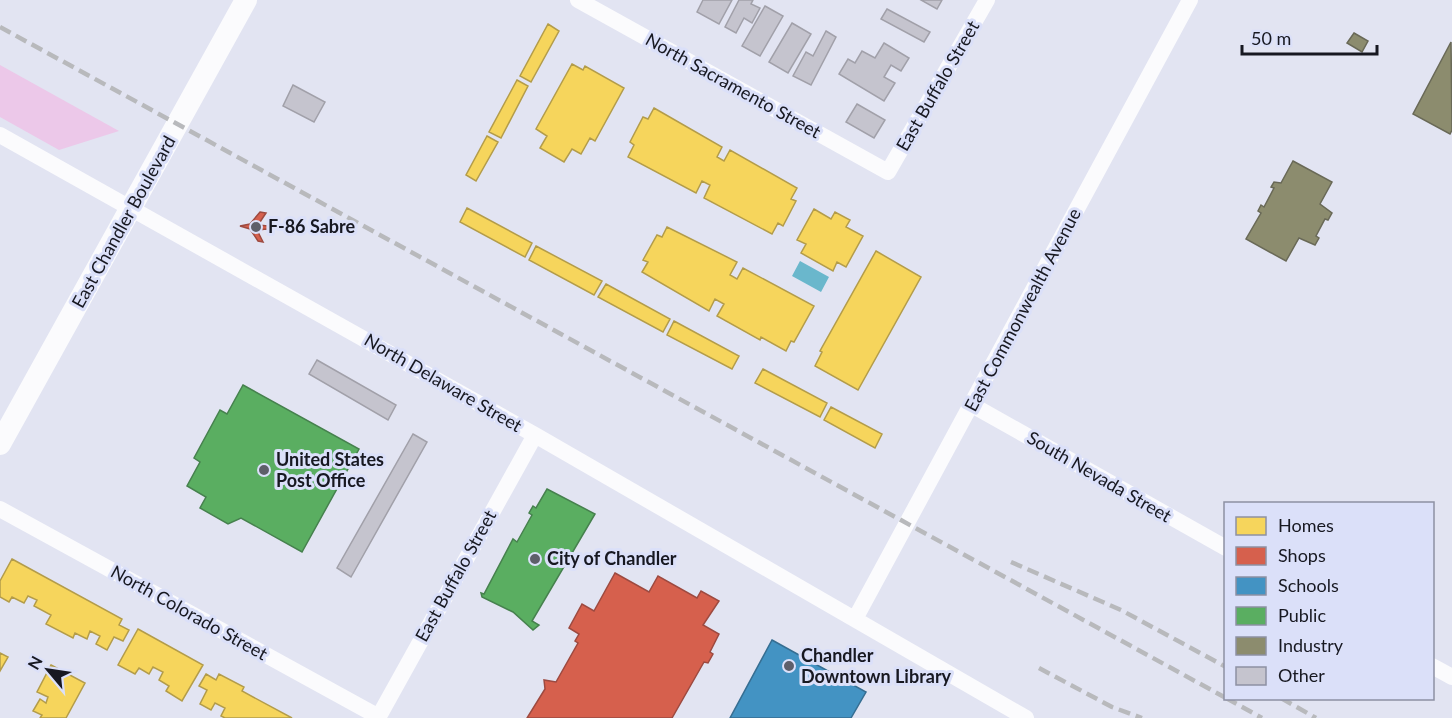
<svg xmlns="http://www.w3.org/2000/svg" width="1452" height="718" viewBox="0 0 1452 718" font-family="Lato,sans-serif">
<rect width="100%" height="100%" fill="#e2e4f2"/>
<path fill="#ecc8e9" d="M0,65l119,66 -60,19 -59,-33z"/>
<path fill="#6ab7cc" d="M800,261l29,16 -8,15 -29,-16z"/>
<path fill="#f6d55c" stroke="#b39c4a" stroke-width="1.5" d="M548,24l11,7 -28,51 -11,-6z
M572,64l11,6 2,-4 39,22 -29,53 -5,-3 -9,16 -9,-5 -8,13 -24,-14 7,-12 -11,-7z
M517,80l11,6 -27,52 -12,-6z
M654,108l68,39 -5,10 7,4 6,-11 67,38 -6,11 5,2 -13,25 -5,-3 -6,11 -68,-36 6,-13 -8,-4 -6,12 -68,-36 6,-12 -4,-3 13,-25 5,2z
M487,136l11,6 -22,39 -10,-6z
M467,208l65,35 -7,14 -65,-35z
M814,209l17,10 4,-7 15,8 -4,7 17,9 -17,31 -9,-5 -4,9 -32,-18 5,-9 -9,-4z
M667,227l70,35 -7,13 7,4 6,-11 71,38 -20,36 -3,-1 -5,10 -25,-14 -1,3 -43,-24 7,-12 -9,-5 -6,12 -67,-39 6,-10 -5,-2 14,-25 5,2z
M536,246l66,35 -8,14 -65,-35z
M876,251l45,26 -63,113 -43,-24 7,-14 -2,-1z
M606,284l64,35 -7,13 -65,-35z
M674,321l65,35 -7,13 -65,-34z
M763,369l64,34 -7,14 -65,-34z
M831,407l51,27 -7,14 -51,-28z
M12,559l110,60 -3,6 10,5 -6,11 -9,-4 -7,13 -11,-6 4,-8 -10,-5 -3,8 -12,-6 -2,5 -27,-14 5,-9 -17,-9 3,-6 -9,-4 -4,7 -12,-6 -3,5 -9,-5v-16z
M138,629l65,36 -21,36 -16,-10 3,-5 -10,-6 4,-8 -10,-5 -4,7 -10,-6 -4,6 -17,-9z
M0,653l8,4 -8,14z
M51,665l34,18 -19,35h-26l2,-3 -9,-4 7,-12 6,4 2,-6 -11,-5z
M206,674l10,6 3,-6 25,13 -2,4 50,27h-67l-4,-2 4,-8 -10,-5 -4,7 -11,-6 7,-14 -8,-4z"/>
<path fill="#d6604d" stroke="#9d4a40" stroke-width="1.5" d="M260,212l6,1 -8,12 10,1 5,-4 -3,6 2,6 -5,-5 -10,1 6,12 -5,-1 -8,-12 -10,-3 10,-2z
M615,573l34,19 9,-16 39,22 4,-7 18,10 -16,24 16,9 -9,18 3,2 -5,9 -4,-1 -32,56h-145l18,-29 -1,-9 12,2 22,-39 -3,-2 4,-7 -10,-6 13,-24 12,7z"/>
<path fill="#4393c3" stroke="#366e92" stroke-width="1.5" d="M772,640l94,52 -15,26h-121z"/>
<path fill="#5aae61" stroke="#46814e" stroke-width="1.5" d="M243,385l116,64 -57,103 -61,-34 -13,6 -28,-16 6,-11 -19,-11 13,-24 -6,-4 26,-48 7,4z
M547,489l48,25 -63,107 7,4 -6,5 -20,-18 -31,-15 -1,-4 3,1 29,-55 4,3 15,-27 -3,-2 4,-7 3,2z"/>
<path fill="#8c8c6e" stroke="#696957" stroke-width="1.5" d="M1354,33l14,8 -6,11 -15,-9z
M1451,42l1,88 -2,4 -37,-20z
M1293,161l39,21 -12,22 12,9 -4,7 -3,-1 -9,17 3,2 -4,7 -16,-7 -13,23 -40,-22 15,-26 -3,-2 3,-6 3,2 10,-19 -3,-1 3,-5 7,1z"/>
<path fill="#c5c4ce" stroke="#a1a0a9" stroke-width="1.5" d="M703,0h29l-13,24 -22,-12z
M739,0h14l-2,4 9,4 -8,15 -8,-5 -8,15 -11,-6z
M921,0h21l-5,9z
M765,6l18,10 -23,40 -18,-10z
M887,9l43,23 -6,10 -43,-23z
M792,23l19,11 -23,39 -19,-11z
M826,31l10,6 -25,48 -18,-9 13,-24 7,4z
M884,43l25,15 -8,13 -10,-6 -7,12 11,6 -11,18 -45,-27 9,-15 7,4 7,-12 13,7z
M293,85l32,17 -11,20 -31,-16z
M857,104l28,16 -11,18 -28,-16z
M317,360l79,45 -8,15 -79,-46z
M413,434l14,8 -76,135 -14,-9z"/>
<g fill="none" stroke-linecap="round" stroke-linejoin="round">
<path stroke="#fbfbfd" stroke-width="16" d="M578,0l310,172 99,-172
M0,135l535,300 491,283
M972,405l254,143
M0,509l379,208
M855,619l335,-619
M1432,666l20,11
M378,718l157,-283"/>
<path stroke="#fbfbfd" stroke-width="22" d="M0,444l246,-444"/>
<path stroke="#b8b9bc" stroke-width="4.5" stroke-dasharray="12 6" stroke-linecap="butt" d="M0,27l1226,671
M1011,562l110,48 105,57
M1039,668l73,39 30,11
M1226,698l36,20
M1281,698l35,20"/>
</g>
<g fill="#5e5f6a" stroke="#dbe0f9" stroke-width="2">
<circle cx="256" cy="227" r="6"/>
<circle cx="264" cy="470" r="6"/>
<circle cx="535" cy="559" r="6"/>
<circle cx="789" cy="666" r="6"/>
</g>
<g text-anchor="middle" stroke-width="6" stroke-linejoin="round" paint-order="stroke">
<g font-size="18" fill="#171821" stroke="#dbe0f9">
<text transform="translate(733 86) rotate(29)" y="6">North Sacramento Street</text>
<text transform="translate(938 86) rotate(-60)" y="6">East Buffalo Street</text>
<text transform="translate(124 222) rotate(-61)" y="6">East Chandler Boulevard</text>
<text transform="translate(1023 310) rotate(-62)" y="6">East Commonwealth Avenue</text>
<text transform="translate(443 383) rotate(30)" y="6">North Delaware Street</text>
<text transform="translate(1099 477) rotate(30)" y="6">South Nevada Street</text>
<text transform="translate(456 576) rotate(-61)" y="6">East Buffalo Street</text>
<text transform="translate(189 613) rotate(29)" y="6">North Colorado Street</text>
</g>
<g font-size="18" font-weight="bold" fill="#171821" stroke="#dbe0f9" text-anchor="start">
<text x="268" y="233">F-86 Sabre</text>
<text x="276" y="466">United States<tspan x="276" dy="21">Post Office</tspan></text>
<text x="547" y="565">City of Chandler</text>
<text x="801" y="662">Chandler<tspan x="801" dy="21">Downtown Library</tspan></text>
</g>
</g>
<rect x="1224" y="502" width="210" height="198" fill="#dbe0f9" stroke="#8d90a3" stroke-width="1.5"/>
<rect x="1236" y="517" width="30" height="18" fill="#f6d55c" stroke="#8d90a3" stroke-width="1.5"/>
<text x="1278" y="532" font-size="18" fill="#171821">Homes</text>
<rect x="1236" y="547" width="30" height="18" fill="#d6604d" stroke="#8d90a3" stroke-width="1.5"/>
<text x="1278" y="562" font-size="18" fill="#171821">Shops</text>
<rect x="1236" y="577" width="30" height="18" fill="#4393c3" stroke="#8d90a3" stroke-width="1.5"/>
<text x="1278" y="592" font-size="18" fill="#171821">Schools</text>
<rect x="1236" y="607" width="30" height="18" fill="#5aae61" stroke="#8d90a3" stroke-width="1.5"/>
<text x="1278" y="622" font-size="18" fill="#171821">Public</text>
<rect x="1236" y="637" width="30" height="18" fill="#8c8c6e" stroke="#8d90a3" stroke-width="1.5"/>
<text x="1278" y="652" font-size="18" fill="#171821">Industry</text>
<rect x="1236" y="667" width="30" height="18" fill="#c5c4ce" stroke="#8d90a3" stroke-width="1.5"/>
<text x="1278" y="682" font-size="18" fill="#171821">Other</text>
<g transform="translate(48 670) rotate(299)" stroke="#dbe0f9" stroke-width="4.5" paint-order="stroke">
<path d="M0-4.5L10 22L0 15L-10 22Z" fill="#171821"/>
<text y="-9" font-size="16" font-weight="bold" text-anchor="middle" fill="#171821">N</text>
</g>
<path d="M1242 45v9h135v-9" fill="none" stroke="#171821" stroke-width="3"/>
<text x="1251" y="45" font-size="18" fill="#171821" stroke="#dbe0f9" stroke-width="4.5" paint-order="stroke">50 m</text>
</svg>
